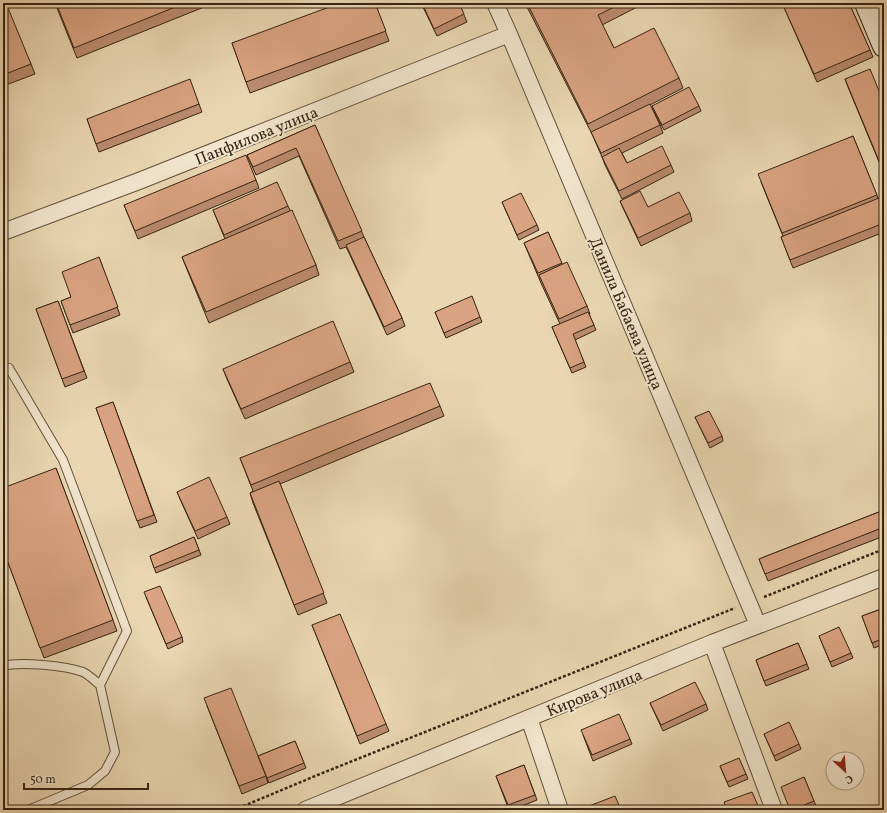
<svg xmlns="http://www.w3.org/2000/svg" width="887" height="813" viewBox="0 0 887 813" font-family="Vollkorn,serif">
<rect width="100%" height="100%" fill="#ead7b2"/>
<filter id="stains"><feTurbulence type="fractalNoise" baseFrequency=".005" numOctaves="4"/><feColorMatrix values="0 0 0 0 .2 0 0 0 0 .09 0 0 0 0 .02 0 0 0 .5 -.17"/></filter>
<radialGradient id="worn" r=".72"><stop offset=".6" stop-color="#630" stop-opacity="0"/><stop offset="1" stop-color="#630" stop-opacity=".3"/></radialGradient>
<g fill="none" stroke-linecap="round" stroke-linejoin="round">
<defs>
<path id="lane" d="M9,368l54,92 64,171 -27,54
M3,666c17,-5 63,0 80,6 6,3 12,9 17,13l15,67 -10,19 -17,14 -60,25"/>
<path id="street" d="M495,3l14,31 249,591
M3,232l136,-51 370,-147
M712,643l62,167
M529,718l31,92
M305,810l407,-167 172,-66"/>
<path id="secondary" d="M866,3l18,43"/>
</defs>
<use href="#lane" stroke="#63503a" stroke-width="10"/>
<use href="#street" stroke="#63503a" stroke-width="18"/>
<use href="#secondary" stroke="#362312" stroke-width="24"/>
<path stroke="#362312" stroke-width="2.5" stroke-dasharray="3 2" stroke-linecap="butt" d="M764,597l120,-48
M234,810l86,-36 415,-166"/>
<use href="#lane" stroke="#f1e5cd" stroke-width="8"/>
<use href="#street" stroke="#f1e5cd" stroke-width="16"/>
<use href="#secondary" stroke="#f1e5cd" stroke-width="22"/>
</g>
<path fill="#bb8c6f" stroke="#362312" d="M3,3l28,61 4,10 -29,11 -3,-7z
M55,3h159l-137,55z
M375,3l14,38 -139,52 -18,-50z
M421,3h38l8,19 -30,14z
M525,3h118v1l-41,21 12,23 65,30 4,10 -33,17 10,20 3,8 -41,20 5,10 44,2 3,7 -52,27 -17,-34 -3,-8 -10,-23z
M782,3h67l24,54 -56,25z
M845,79l39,24v71l-36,-87z
M199,104l3,8 -103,40 -12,-33z
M652,106h47l2,5 -37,19 -10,-18z
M315,125l49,112 38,81 3,8 -18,9 -38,-82 -3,-6 -6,2 -41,-93 -43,19 -9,-20z
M853,136l25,62 6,-2v36l-91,36 -12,-31 2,-1 -22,-54z
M256,180l3,8 -121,51 -14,-34z
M620,201l28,6 42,6 2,8 -51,25 -18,-38z
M502,202l35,23 2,5 -20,10z
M288,206l28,59 3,10 -110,48 -23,-56 -4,-10 43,-18 -12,-29z
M548,232l14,32 25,42 3,8h-1l7,16 -21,10 11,27 -14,6 -20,-46 8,-3 -19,-41 -17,-40z
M99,257l21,58 -47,18 -12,-32 10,-4z
M58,301l29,77 -22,9 -29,-78z
M435,312l45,5 2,5 -36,16z
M350,362l4,10 -109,47 -18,-40 -4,-10z
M113,402l44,120 -17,6 -44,-120z
M440,406l4,10 -164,68 47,119 -29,12 -45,-112 -3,-10 3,-2 -13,-33z
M695,417l27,19 1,5 -13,7z
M56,468l61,163 -73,27 -41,-109z
M177,492l50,25 3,7 -32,15 -18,-40z
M884,510v26l-116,45 -9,-22z
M194,537l7,18 -45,18 -6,-17z
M146,597l36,40 1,5 -15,7z
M884,608v36l-10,4 -12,-32z
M312,625l74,99 3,7 -29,13z
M819,636l32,17 2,5 -21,9z
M798,643l11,26 -43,17 -10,-26z
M650,703l56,1 2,6 -45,21z
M207,706l59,70 2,7 -26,11z
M764,734l35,10 2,5 -25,12z
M583,735l47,4 2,5 -39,17z
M295,741l11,27 -37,15 -11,-27z
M524,765l13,35 -25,10h-3l-13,-34z
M720,766l26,8 2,5 -19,8z
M804,777l12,29 -9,4h-17z"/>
<path fill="#daa381" stroke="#362312" d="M3,3h3l25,61 -28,11z
M56,3h129l-111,45z
M340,3h35l11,28 -140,51 -14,-39z
M422,3h37l5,11 -30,15z
M527,3h95l-24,12 16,33 40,-20 25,50 -91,46z
M782,3h67l21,47 -56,24z
M870,69l14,34v70l-39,-94z
M190,79l9,25 -103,40 -9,-25z
M689,87l10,19 -37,19 -10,-19z
M650,104l10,21 -59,28 -10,-21z
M315,125l47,106 -24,10 -42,-93 -43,19 -6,-12z
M853,136l24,59 -95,38 -24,-59z
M662,146l9,19 -52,26 -17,-34 17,-9 8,15z
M246,155l10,25 -121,51 -11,-26z
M277,182l11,24 -64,29 -11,-25z
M640,191l8,16 31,-15 11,21 -52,25 -18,-37z
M521,193l16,32 -20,10 -15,-33z
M884,196v27l-94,37 -9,-23z
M292,210l24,55 -110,47 -24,-55z
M548,232l14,31 -24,10 -14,-30z
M364,237l38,81 -18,9 -38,-82z
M99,257l19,50 -48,18 -9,-24 10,-4 -9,-25z
M567,262l20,44 -28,13 -20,-44z
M472,296l8,21 -36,16 -9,-21z
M58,301l26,70 -22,8 -26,-70z
M588,312l6,13 -21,9 11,28 -14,6 -18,-41z
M333,321l17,41 -109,47 -18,-40z
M430,383l10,23 -189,79 -11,-27z
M113,402l41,113 -17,6 -41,-113z
M709,411l13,25 -14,7 -13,-26z
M56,468l57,152 -73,28 -37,-99v-61z
M209,477l18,40 -32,14 -18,-39z
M279,481l45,112 -30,12 -44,-112z
M884,510v17l-119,47 -6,-15z
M194,537l5,13 -45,18 -4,-12z
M160,586l22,51 -16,7 -22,-52z
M884,608v30l-12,5 -10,-27z
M340,614l46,110 -29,12 -45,-111z
M839,627l12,26 -21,9 -11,-26z
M798,643l9,21 -43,17 -8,-21z
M695,682l11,22 -45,21 -11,-22z
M231,688l35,88 -27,10 -35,-88z
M619,714l11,25 -38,16 -11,-25z
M789,722l10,22 -25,12 -10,-22z
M295,741l9,22 -37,15 -9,-22z
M739,758l7,16 -19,8 -7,-16z
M524,765l11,30 -27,10 -12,-29z
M804,777l10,24 -22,9h-2l-9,-23z
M752,792l8,18h-33l-3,-8z
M615,796l6,14h-30l-2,-4z"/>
<g text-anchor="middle" stroke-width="4" stroke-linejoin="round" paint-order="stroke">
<g font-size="16" fill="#362312" stroke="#f1e5cd">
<text transform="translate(256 135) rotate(-22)" y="6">Панфилова улица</text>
<text transform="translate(627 313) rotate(67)" y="6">Данила Бабаева улица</text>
<text transform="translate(594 692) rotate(-22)" y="6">Кирова улица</text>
</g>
</g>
<rect width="887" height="813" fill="none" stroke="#ead7b2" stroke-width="16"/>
<rect x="4" y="4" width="879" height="805" fill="none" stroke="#362312" stroke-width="2"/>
<rect x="8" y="8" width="871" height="797" fill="none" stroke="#362312"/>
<g transform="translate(845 771) rotate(154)"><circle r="19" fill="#f1e5cd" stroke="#a69782"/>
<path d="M0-3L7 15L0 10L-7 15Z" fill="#8f2418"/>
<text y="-6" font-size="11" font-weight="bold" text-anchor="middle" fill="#362312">С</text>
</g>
<path d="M24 783v6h124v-6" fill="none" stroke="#362312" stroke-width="2"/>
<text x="30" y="783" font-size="12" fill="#362312" stroke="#f1e5cd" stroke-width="3" paint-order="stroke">50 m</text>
<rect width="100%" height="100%" filter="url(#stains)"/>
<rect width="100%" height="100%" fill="url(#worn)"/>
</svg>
